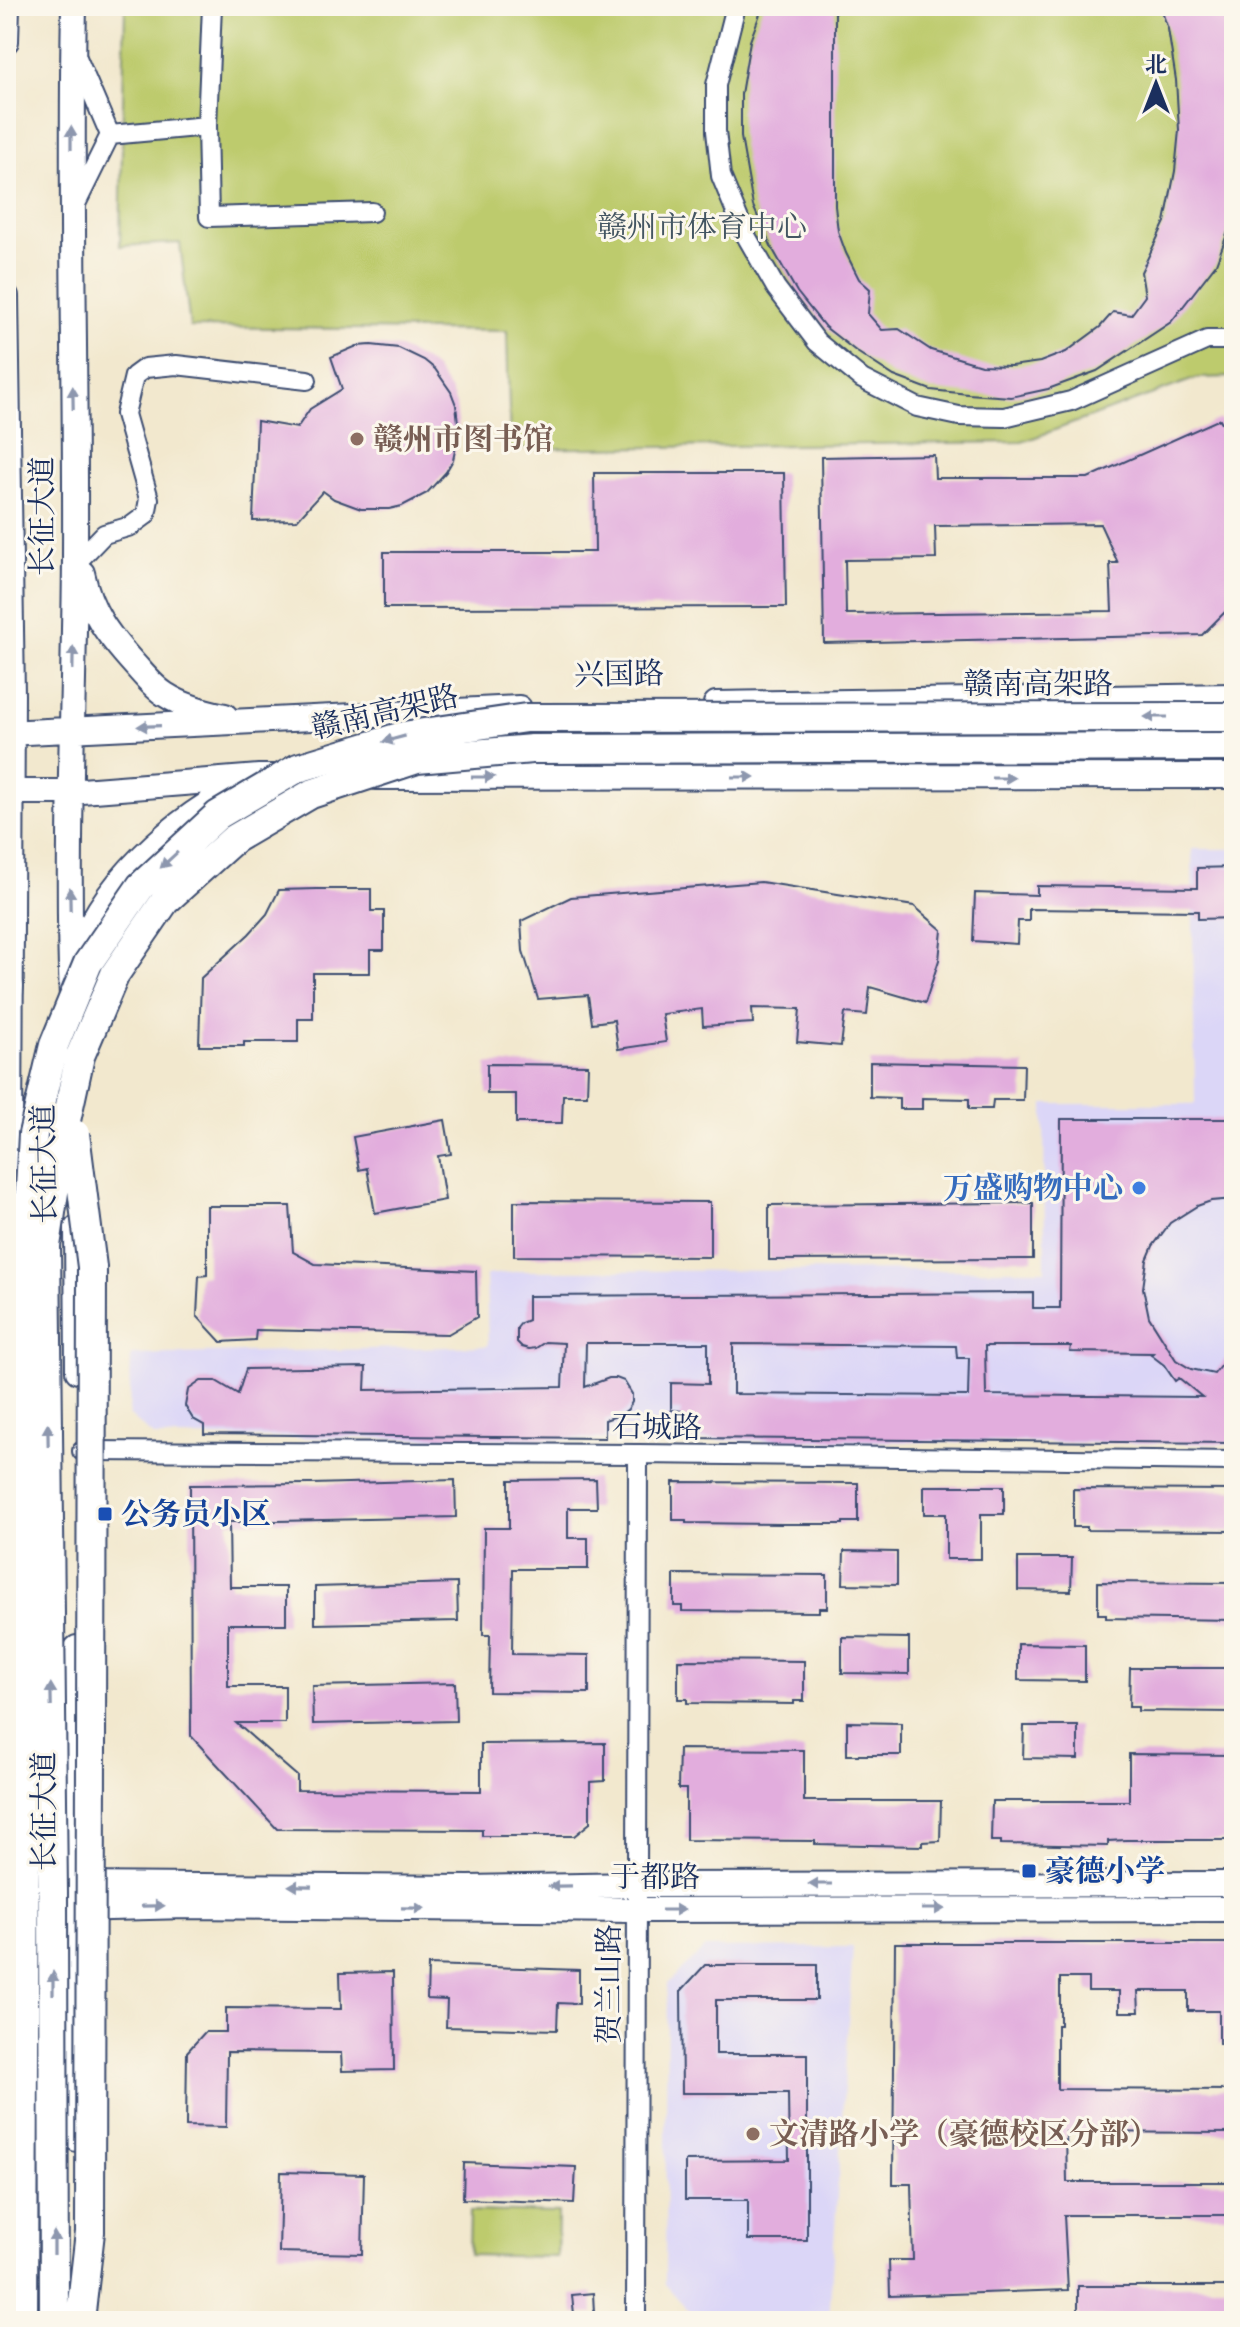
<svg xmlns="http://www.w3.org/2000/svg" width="1240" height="2327" viewBox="0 0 1240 2327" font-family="'Old Standard TT','Noto Serif SC',serif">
<rect width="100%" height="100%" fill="#fbf7ec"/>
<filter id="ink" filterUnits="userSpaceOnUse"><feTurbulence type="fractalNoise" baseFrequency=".0125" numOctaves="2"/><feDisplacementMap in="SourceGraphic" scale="16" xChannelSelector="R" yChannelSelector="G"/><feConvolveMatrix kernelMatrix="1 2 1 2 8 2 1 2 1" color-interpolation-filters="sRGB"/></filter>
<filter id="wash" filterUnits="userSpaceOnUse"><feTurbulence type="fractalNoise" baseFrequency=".006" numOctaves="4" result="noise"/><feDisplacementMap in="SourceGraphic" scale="32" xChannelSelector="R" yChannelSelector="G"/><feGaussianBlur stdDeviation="1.8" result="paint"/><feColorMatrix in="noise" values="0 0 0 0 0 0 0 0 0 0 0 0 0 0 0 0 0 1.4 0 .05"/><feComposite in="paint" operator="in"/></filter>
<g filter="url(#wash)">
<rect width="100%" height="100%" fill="#f2e8ce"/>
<path fill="#dbd6f7" d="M1192,849h42v595l-1080,-7 -25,-22 2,-60 357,-9 -2,-71 36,-4 523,-1 -1,-166h151z
M853,1947l-24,374h-131l-33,-37 2,-300 38,-36z"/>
<path fill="#bdcb6d" stroke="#6c7d66" stroke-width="2" d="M125,6h1109v371l-37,1 -175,64 -512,7 -3,-118 -317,-4 -10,-84 -60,3z
M470,2211l88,2 -1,44 -88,-2z"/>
<g id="blocks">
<path fill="#e2addd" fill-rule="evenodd" d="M763,6h72v200l3,25 8,22 13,26 11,10 -2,25 14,16 17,-1 32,21 50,15 30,1 29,-4 26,-10 34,-25 13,-15 18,3 14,-19 -4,-24 24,-50 10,-51 4,-41 -3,-50 -8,-51 -8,-23h63l11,44v152l-2,19 -16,43 -45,58 -74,49 -49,18 -37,8 -43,-3 -37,-4 -37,-14 -37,-24 -32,-25 -28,-35 -25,-44 -19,-42 -12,-69v-43l9,-53z
M371,345l28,3 25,12 11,9 16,23 5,13 3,27 -6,28 -7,12 -19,21 -25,13 -13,3h-28l-27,-10 -11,-8 -26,29 -44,1 4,-100 40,7 13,-19 32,-20 -11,-32 26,-11z
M1220,419l14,27v157l-32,32 -378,8 -3,-186 113,-2 1,23h153zM1100,524l18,39h-8l2,48 -266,3 -1,-54 91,-1 -1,-33z
M594,473h190l2,134 -402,1v-56h211z
M1234,867v51l-36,1v-8l-169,-2v12h-11l-1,23 -44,-3 2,-48 62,2v-9l160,2v-20z
M761,882l153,24 28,24 -3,30 -14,43 -55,-16 -3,28 -22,-2 -4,33 -44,-4 3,-33 -48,-1 1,15 -50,3 -1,-17 -40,5 4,28 -48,7 -4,-29 -22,3 -4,-28 -50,4 -15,-48 -2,-30 50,-24z
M317,889h54v22h13v39h-14v23h-57v46h-15v23h-54v4h-45l2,-68 48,-44 18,-20 12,-24z
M870,1062l154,3 -1,35h-30l-1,9h-23v-10l-47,-1v11h-23v-11l-29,-1z
M487,1064l101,1 -1,30h-24l-1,28h-46v-29h-29z
M1061,1119h173v80l-23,2 -14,5 -27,17 -17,23 -6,14 -4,28 6,29 27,43 15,9 23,5 20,-26v95l-546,-5v-7h-8l1,-20 -10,-1v-27l37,1v-41h-122l-1,44 24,-9h7l8,3 8,13v8l-4,7 -6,5 -17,6v18l-401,-4v-9l-11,-6 -8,-13 3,-16 13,-9h15l22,13 8,-25 120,-2 -1,23 197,-3 2,-44 -19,-1 -9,6 -7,1 -7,-2 -5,-5v-14l4,-5 7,-3v-24l505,-3v15h27zM733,1344l223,2 1,12h12l-1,38 -235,-2zM985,1346h86l-1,6 83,1 -2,2 13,10 11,16 4,-3 23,19 -216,-2z
M445,1120l6,34 -13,2 7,44 -70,13 -8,-45 -8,2 -6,-33z
M514,1201l196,1v55l-196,-1z
M1033,1203v56l-264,1v-55z
M207,1206h83l3,46 22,12 161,7 1,46 -29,17 -192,-4 -1,10 -34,2 -24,-26 2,-40 8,-1z
M596,1479l1,29h-29v30h20v31h-75l-1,85 77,1v38l-100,-1 1,-57h-7l1,-107h25v-48z
M455,1480l1,37 -227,5 1,65h56v37h-58v62h57v37h-49l61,53v14l184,1v-47l124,-1v38l-15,1v41l-16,13h-92v-6l-205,-1 -86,-93 -1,-251 122,-1z
M673,1482l185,1v39h-15v2h-60l-97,-1v-3h-13z
M924,1486h80v28h-23v45h-35v-45h-22z
M1073,1489l161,1v41l-147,-1v-3h-14z
M844,1551l53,1v33l-54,-1z
M1018,1558h54l-1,33 -53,-1z
M674,1574l153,1v33h-8v4l-137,-1v-5h-8z
M1098,1582l136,1v37l-128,-2v-4h-8z
M457,1583l1,38 -143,3v-37z
M842,1637l67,1v36l-67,-1z
M1018,1644l67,1v36l-67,-1z
M678,1660l126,1v40h-10v3l-107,-1v-4h-9z
M1130,1668h104v44l-96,-1v-4h-9z
M455,1683l1,38 -143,3 -1,-38z
M847,1722l54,1v32h-54z
M1024,1726h54v33l-55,-1z
M679,1749l125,1v51h137l-1,40 -18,1v4l-107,-2v-3l-129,-1v-51h-8z
M1129,1754l105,1v85h-108l-18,1v5l-107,-2v-3h-10l1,-40h137z
M895,1943h332l7,6v95h-15v-33h-31v-20h-50l1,21h-20v-21h-31v-13h-28v47h-3v64l177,1v43l-168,-1 1,50h167v33h-170l4,75 -178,6 -1,-36h24l-2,-76h-18z
M428,1965l151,5v34l-21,-1 -1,27 -111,-3 1,-27 -20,-1z
M705,1965h112v35h-101v54h91v186h-59v-40h-63v-39l104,-1 -1,-67h-106l-1,-102z
M393,1972l1,98 -52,1 -1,-18 -114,-1 -1,75 -40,-1 1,-74 18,-20h21v-24l115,1 -1,-36z
M464,2163l112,4 -2,36 -111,-4z
M281,2172l83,2 -2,80 -83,-2z
M1078,2286h156v31h-156z
M593,2293l1,20 -20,1 -2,-19z"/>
</g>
</g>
<g filter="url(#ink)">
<use href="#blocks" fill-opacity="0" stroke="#3b4b6f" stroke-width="2"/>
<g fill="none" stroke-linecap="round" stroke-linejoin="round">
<defs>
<path id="minor" d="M736,6l-20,79v46l5,45 24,58 31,54 41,54 45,37 55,28 42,9 45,1 67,-16 136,-61h27
M75,53l35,82
M207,126l2,91 163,-5
M75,206l35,-71 97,-9 5,-120
M75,561l4,-1 25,-26 27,-8 15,-11 3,-16 -24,-85 9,-38 11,-8 31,-3 131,15
M82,1451l556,3 596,7
M636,2321l2,-867"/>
<path id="major" d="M6,41l1,-35
M6,296l6,399 -6,1358
M82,573c8,39 26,62 52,91 10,11 20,24 32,31 17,11 39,17 59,21
M716,704l518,-8
M6,733l513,-25
M376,777l858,-1
M6,792h63l190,-15h29
M76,963c20,-77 102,-148 171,-180
M72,999c-6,-147 2,-294 3,-442 1,-184 -5,-367 -1,-551
M77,1228l1,143
M72,1885l397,3 168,-3 597,-1
M72,1909l115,-3 450,4 597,-1
M77,2139l-3,-141 3,-350"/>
<path id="highway" d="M6,1012l3,-26"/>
</defs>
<use href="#minor" stroke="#3b4b6f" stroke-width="22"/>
<use href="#major" stroke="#3b4b6f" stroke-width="28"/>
<use href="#highway" stroke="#3b4b6f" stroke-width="32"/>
<use href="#minor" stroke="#fff" stroke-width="18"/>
<use href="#major" stroke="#fff" stroke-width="24"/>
<use href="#highway" stroke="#fff" stroke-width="28"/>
<defs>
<path id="highway-bridge" d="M75,1134l17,133 -2,965 -10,89
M23,2321l4,-1077 6,-110 21,-89 34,-82 53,-77 77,-71 80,-47 105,-32 123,-18 708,-1
M54,2321l-1,-429 -7,-646 16,-107 18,-83 35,-82 50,-73 69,-62 77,-45 106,-35 115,-10 702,-2"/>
</defs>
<use href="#highway-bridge" stroke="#3b4b6f" stroke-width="32" stroke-linecap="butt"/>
<use href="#highway-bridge" stroke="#fff" stroke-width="28"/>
</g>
<defs><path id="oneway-solid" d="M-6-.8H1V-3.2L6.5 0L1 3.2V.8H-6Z" transform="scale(2)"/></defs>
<g fill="#8d97ae">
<use href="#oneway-solid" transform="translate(71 138) rotate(-90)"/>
<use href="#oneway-solid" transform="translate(73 398) rotate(-91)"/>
<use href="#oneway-solid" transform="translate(73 658) rotate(-89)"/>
<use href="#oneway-solid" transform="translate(1156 717) rotate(180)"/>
<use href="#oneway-solid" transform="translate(149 726) rotate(178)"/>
<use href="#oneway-solid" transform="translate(394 739) rotate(165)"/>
<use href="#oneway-solid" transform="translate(483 777)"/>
<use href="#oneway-solid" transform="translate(743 777)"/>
<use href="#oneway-solid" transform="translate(1003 778)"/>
<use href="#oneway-solid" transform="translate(169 860) rotate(137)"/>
<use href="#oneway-solid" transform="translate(70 899) rotate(-91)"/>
<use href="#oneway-solid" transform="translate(48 1435) rotate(-91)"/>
<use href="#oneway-solid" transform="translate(51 1695) rotate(-91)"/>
<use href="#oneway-solid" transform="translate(820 1884) rotate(180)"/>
<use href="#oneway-solid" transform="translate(300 1886) rotate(-179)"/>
<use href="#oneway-solid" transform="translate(560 1886) rotate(179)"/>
<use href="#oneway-solid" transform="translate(153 1906) rotate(-1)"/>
<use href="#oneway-solid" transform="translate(413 1908) rotate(1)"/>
<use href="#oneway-solid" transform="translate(933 1909)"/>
<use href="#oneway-solid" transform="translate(673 1910)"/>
<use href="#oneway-solid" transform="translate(53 1983) rotate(-90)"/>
<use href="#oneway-solid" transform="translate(54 2243) rotate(-90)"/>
</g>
</g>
<g fill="#8d6e63" stroke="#fbf7ec" stroke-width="3">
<circle cx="357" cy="439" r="8"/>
<circle cx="753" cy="2134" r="8"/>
</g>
<circle fill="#3f7fe0" stroke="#fbf7ec" stroke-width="3" cx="1139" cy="1188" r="8"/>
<g fill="#1a4fb4" stroke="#fbf7ec" stroke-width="3">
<rect x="97" y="1506" width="16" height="16" rx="4"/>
<rect x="1021" y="1863" width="16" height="16" rx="4"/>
</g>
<g text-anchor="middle" stroke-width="6" stroke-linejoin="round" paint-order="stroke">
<g font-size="30" fill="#445662" stroke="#fbf7ec">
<text x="702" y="237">赣州市体育中心</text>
</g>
<g font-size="30" font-weight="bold" fill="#785e54" stroke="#fbf7ec" text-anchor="start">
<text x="373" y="449">赣州市图书馆</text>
<text x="769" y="2144">文清路小学（豪德校区分部）</text>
</g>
<g font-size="30" fill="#1b2f5e" stroke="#fbf7ec">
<text transform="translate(42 516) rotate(-90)" y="10">长征大道</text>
<text transform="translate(619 674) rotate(-1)" y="10">兴国路</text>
<text x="1038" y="694">赣南高架路</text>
<text transform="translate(385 712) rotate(-13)" y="10">赣南高架路</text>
<text transform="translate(44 1164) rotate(-91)" y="10">长征大道</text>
<text transform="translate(657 1427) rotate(1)" y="10">石城路</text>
<text transform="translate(44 1811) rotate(-90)" y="10">长征大道</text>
<text x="655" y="1887">于都路</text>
<text transform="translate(609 1984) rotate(-90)" y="10">贺兰山路</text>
</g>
<g font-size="30" font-weight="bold" fill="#366cbe" stroke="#fbf7ec" text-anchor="end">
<text x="1123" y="1198">万盛购物中心</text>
</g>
<g font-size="30" font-weight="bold" fill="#164399" stroke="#fbf7ec" text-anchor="start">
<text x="121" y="1524">公务员小区</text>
<text x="1045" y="1881">豪德小学</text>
</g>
</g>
<rect width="1240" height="2327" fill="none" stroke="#fbf7ec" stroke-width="32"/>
<g transform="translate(1156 84)" stroke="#fbf7ec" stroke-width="6" paint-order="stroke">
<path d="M0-6L14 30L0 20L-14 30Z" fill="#1b2f5e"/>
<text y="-12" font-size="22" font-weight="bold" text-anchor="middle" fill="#1b2f5e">北</text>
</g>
</svg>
